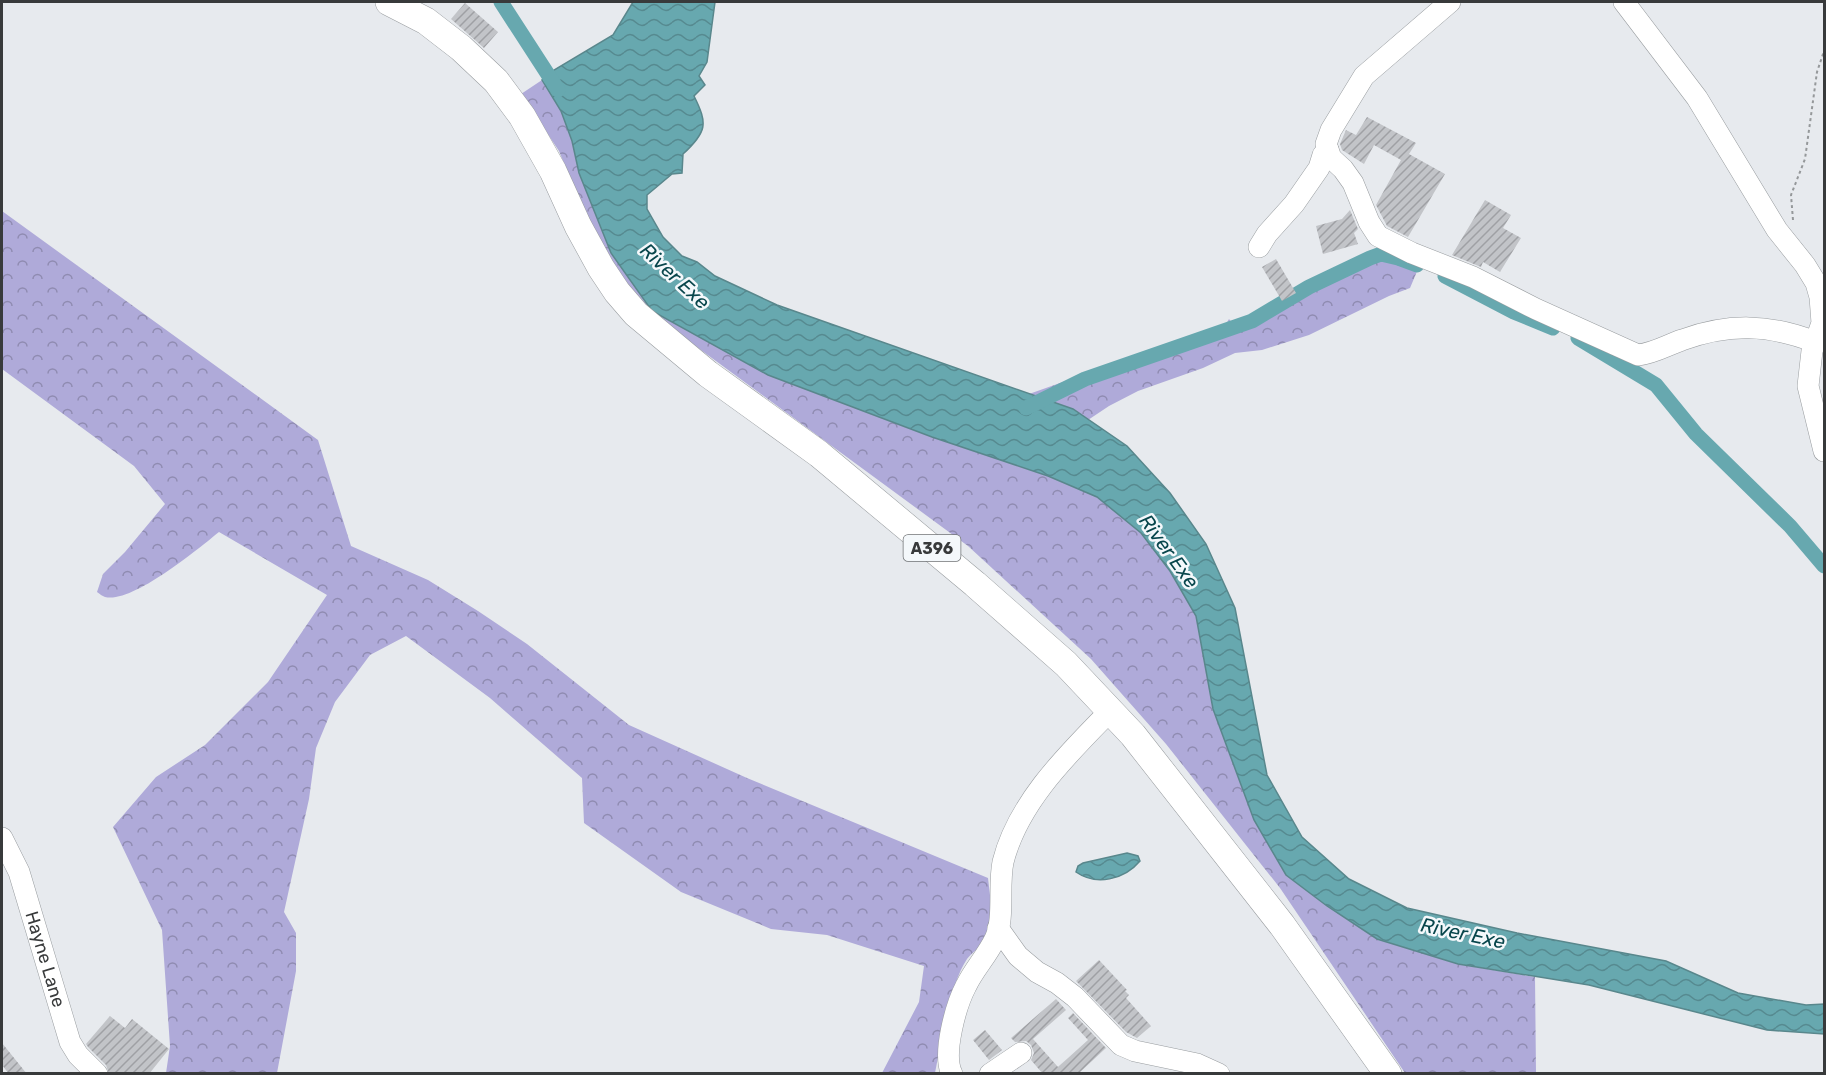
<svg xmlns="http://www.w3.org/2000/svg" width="1826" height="1075" viewBox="0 0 1826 1075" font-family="Rubik,sans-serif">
<defs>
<pattern id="forest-crowns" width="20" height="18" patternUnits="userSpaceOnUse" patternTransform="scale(1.5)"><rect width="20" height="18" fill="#afaad9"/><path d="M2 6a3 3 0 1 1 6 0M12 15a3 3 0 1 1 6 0" fill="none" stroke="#8f8bb1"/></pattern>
<pattern id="water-waves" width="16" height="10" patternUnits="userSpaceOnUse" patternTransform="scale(1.5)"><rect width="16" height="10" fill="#67a8af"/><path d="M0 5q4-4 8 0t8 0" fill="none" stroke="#568a90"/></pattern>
<pattern id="building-hatch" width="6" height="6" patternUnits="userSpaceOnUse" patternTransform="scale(1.5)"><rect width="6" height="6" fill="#c2c4c8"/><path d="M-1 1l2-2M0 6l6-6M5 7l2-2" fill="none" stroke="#9fa0a4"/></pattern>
</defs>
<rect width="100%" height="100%" fill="#e7eaee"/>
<path fill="url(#forest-crowns)" d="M542,80l19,31 11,30 80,170 116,64 164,62 116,39 49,21 44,36 29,38 26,45 17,93 41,111 32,55 41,31 50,33 81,25 77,13 1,96h-131l-125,-185 -114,-144 -75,-85 -123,-113 -308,-226 -31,-29 -31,-44 -39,-96 -38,-57z
M2,211l316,229 33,106 77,34 50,31 49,33 102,81 118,53 241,100 4,34 -3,28c-7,6 -17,12 -22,19 -17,25 -26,84 -32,114h-53l37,-71 5,-36 -97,-31 -56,-6 -90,-37 -97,-69 -2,-45 -92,-80 -84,-62 -36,19 -35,47 -19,46 -7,51 -25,113 12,21v38l-19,102h-111l4,-27 -8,-116 -49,-103 43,-50 49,-32 63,-63 59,-87 -108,-63c-21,17 -87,72 -114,65 -3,-1 -5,-3 -8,-5l6,-18 22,-22 40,-48 -31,-38 -132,-97z
M1379,250l18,2 24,10 -11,26 -21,8 -80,39 -47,15 -27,3 -32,15 -65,23 -29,15 -21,14 -15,-11 -44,-15 197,-70 3,-5 4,5 49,-23 62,-37z"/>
<path fill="url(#water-waves)" stroke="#59878c" stroke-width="1.5" d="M633,2h82l-8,60 -8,14 6,9 -11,11c14,28 13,36 -11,58l-1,19 -10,1 -25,21v14l16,28 19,19 15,6 18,14 62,29 296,104 54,37 43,47 36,51 29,64 32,167 35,62 47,42 58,29 110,25 149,28 72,32 68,12 18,-1v30l-57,-4 -178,-45 -131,-21 -81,-25 -50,-33 -41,-31 -32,-55 -41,-111 -17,-93 -26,-45 -29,-38 -44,-36 -49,-21 -116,-39 -164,-62 -116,-64 -41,-58 -32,-80 -7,-32 -11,-30 -19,-31 12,-10 59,-35z
M1127,853l11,3 2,5c-16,19 -44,25 -64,11l2,-6 5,-3z"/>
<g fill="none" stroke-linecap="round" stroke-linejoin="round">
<path stroke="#67a8af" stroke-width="15" d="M501,2l57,88
M1445,276l69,36 39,16
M1578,338l78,47 40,49 94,92 34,40
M1026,408l59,-29 167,-58 57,-34 61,-29 11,-4 17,4 19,7"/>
</g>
<path fill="url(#building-hatch)" d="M465,3l33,29 -14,16 -33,-29z
M1367,117l49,26 -7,11 36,20 -37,63 -21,-11 -11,-21 25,-45 -27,-15 -10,19 -22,-14 -2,-6 6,-14 10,5z
M1485,200l26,15 -8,13 18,10 -21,34 -17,-10 -2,5 -29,-12z
M1350,210l8,19 -4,4 4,11 -35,10 -7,-28 26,-7z
M1276,259l20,34 -14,8 -20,-34z
M1099,960l28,30 -2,1 4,4 -3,3 25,28 -14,12 -11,-6 -50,-51z
M1056,999l10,11 -33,29 25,28 30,-27 -20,-22 5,-5 33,35 -28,26h-35l-12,-14 3,-7 -3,-8 -5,-4 -11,1 -4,-4z
M110,1016l15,12 7,-9 37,30 -20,25h-40l-3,-9 -18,-18 -2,-3z
M985,1030l17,20 -13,10 -16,-20z
M2,1043l25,31h-18l-7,-9z"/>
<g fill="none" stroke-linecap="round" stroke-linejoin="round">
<defs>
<g id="minor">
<path d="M1450,2l-86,74 -33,54 -5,14 5,14 12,11 10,14 16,39 9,14 34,17 61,24 63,32 102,46c17,-2 29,-10 44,-15 47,-17 87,-16 133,2"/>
<path d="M1624,2l73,96 80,132 28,35 11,18 4,14 2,26 -10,28 -4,35 16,65"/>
<path d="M1259,247l8,-13 27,-30 25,-36 4,-13 5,-5"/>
<path id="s1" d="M2,838l17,34 51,170 8,13 19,19"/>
<path d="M998,928l20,28 19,16 20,11 18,14 46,48 14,6 62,13 22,10"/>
<path d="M952,1074c-10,-20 4,-69 14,-88 8,-17 21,-30 29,-47 10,-20 3,-53 8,-77 15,-60 65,-108 107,-151"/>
<path d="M990,1074l31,-21"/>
</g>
<path id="major" d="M389,2l37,19 35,27 35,33 26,35 31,55 25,55 23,42 16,24 19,22 72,60 111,80 156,130 91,80 67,71 149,190 106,149"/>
</defs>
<use href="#minor" stroke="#999da0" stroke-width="22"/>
<use href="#major" stroke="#999da0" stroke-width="28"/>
<path stroke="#95989a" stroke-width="2" stroke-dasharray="3 3" stroke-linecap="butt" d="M1793,220l-2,-25 14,-36 12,-87 7,-21"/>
<use href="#minor" stroke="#fff" stroke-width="21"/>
<use href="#major" stroke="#fff" stroke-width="27"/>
</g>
<g text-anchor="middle" stroke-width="5" stroke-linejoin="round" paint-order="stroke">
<rect fill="#f4f8fb" stroke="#707375" stroke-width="1.5" x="903.5" y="535" width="57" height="26" rx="4.5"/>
<g font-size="16" font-weight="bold" fill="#383a3b">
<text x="932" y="554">A396</text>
</g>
<g font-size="18" fill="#383a3b" stroke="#f4f8fb">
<text dy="6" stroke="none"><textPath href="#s1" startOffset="129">Hayne Lane</textPath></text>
</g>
<g font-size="20" font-style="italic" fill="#08464c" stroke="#f4f8fb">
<text transform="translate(675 276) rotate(43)" y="7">River Exe</text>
<text transform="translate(1169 551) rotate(54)" y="7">River Exe</text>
<text transform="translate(1463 933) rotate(12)" y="7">River Exe</text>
</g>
</g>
<rect width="1826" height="1075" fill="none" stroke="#383a3b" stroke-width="6"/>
</svg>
